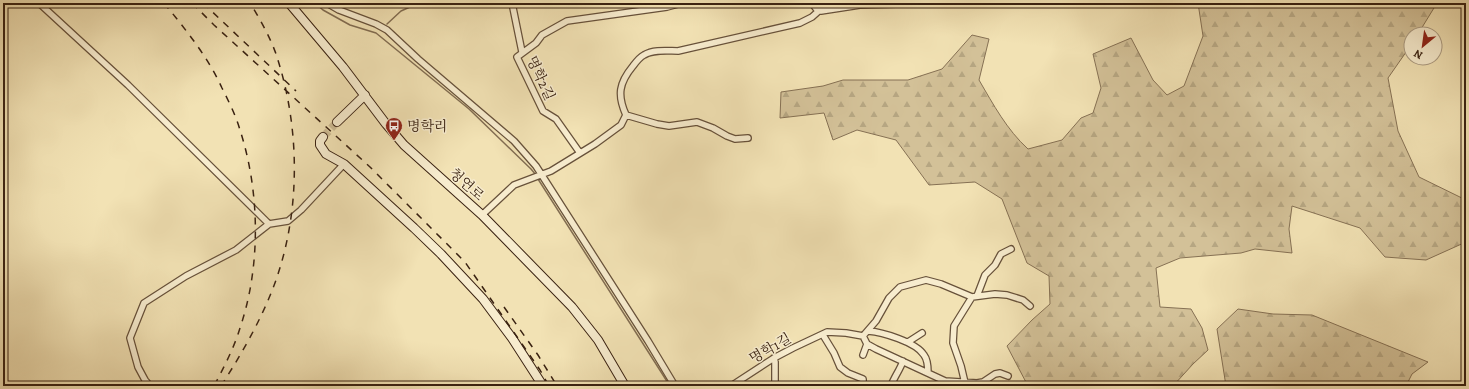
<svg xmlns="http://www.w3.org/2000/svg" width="1469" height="389" viewBox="0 0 1469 389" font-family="Alegreya,'Noto Serif KR',serif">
<defs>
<pattern id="forest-firs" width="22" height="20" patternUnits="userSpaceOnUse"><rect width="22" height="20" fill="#d3c198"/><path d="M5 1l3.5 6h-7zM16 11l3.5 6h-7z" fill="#b6a682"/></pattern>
</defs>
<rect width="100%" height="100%" fill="#f2e2b4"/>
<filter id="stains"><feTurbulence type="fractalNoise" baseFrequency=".005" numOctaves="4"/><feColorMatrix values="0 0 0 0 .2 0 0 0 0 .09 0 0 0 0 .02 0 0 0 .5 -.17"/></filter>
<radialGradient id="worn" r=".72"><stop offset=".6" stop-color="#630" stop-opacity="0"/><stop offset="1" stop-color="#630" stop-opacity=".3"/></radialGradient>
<path fill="url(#forest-firs)" stroke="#867154" d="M1198,3h239l-19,31h-7v11l-23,33 10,53 21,46 47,23v42l-40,18 -41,-3 -25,-29 -68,-22 -3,23 3,24 -37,-4 -14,4 -61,5 -24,10 4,39 31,2 11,19 6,22 -15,14 -20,22h-113l2,-4 -25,4h-9l-21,-40 25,-26 18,-16 -1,-28 -22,-13 -25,-64 -27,-17 -46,3 -33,-45 -39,-10 -24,10 -9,-27 -44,5 1,-26 42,-6 20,-6h65l34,-11 30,-34 17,4 -10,41c14,24 28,50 49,69l34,-9 19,-22 12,-5 8,-25 -8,-34 38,-16 22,42 14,15 17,-9 19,-50z
M1238,309l35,5 39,1 116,47 -16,12 -6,12h-180l-9,-57z"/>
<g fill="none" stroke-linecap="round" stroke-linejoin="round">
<path stroke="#826d52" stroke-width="1.5" d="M315,3l8,7 27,15 26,8 93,76 62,60 5,6
M387,24l14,-13 18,-8
M538,179l132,207"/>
<path stroke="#cdbb93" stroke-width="8" stroke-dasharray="8 4" stroke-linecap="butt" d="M323,137l14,-15"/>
<defs>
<path id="street" d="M39,3l89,82 141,139 -33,26 -50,26 -42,27 -14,35 8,29 7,13 5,6
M327,3l12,7 37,14 11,6 31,29 96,82 22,25 112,175 27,45
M512,3l10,49
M812,3l6,8
M821,11l39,-6 72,-2
M626,115c-9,-20 -7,-32 7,-49 3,-4 7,-9 11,-11 10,-6 24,-4 34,-4l122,-28 12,-6 10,-9 17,-5
M580,153l-24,-34 -13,-8 -26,-54 19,-14 6,-8 25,-14 100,-14 15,-4
M482,215l32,-30 37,-14 44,-27 26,-19 5,-10 31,9 12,2 28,-4 16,6 14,8 8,3 13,-1
M269,224l19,-3 13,-11 43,-46
M977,296l8,-21 10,-10 6,-11 10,-5
M868,331c14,1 48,11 56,24 4,5 4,12 4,18
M823,335l11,18 6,14 8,6 15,6v7
M863,336l13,-15 13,-23 11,-11 26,-7 15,4 31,13 23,-3 12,1 16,5 7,6
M908,342l14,-9
M863,355l4,-11
M774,358l1,4v24
M731,386l43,-28 19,-10 34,-16 19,1 17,3 4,8 9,5 69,32 32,2 6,-1 12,-8 5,-1 8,3
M891,386c3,-9 9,-16 12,-25
M965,386v-3l-4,-17 -8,-23 1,-17 18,-29"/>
<path id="secondary" d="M289,3l54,64 43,57 18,21 78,70 90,92 26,33 27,46
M337,122l28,-27
M323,137l-3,4v4l6,9 18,10 70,64 27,26 42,45 29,39 31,48"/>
</defs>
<use href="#street" stroke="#67513a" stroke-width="8"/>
<use href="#secondary" stroke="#392111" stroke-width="10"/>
<use href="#street" stroke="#f7ecce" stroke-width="5.5"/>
<use href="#secondary" stroke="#f7ecce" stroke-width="8"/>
<path stroke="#392111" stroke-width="1.5" stroke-dasharray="7 7" stroke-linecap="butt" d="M164,3c22,27 44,54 58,85 7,14 14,28 18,42 20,62 21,136 0,198 -6,20 -16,39 -26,58
M192,3l22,22 156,142 95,95 75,108 9,16
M203,3l93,88
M504,307l34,48 19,31
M221,386c18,-28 35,-57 48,-88 32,-75 33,-166 7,-244 -6,-17 -16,-35 -26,-51"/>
</g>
<defs>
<symbol id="bus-pin" viewBox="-11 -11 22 30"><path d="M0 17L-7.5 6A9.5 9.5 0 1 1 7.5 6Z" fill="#8f2418" stroke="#f7ecce"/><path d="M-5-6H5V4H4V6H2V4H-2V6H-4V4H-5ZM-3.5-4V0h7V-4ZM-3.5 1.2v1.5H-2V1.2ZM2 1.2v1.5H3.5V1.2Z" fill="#fff"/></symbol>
</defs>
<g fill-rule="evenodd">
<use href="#bus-pin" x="384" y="116" width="20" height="27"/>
</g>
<g text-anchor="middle" stroke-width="3" stroke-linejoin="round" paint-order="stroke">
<g font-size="14" fill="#392111" stroke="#f7ecce">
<text transform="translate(541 78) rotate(65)" y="5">명학2길</text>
<text transform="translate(467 184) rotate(42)" y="5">청연로</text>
<text transform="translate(770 348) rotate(-30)" y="5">명학1길</text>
</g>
<g font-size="14" fill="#392111" stroke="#f7ecce" text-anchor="start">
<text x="407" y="131">명학리</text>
</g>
</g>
<rect width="1469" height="389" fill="none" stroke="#f2e2b4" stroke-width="16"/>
<rect x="4" y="4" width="1461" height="381" fill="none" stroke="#392111" stroke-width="2"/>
<rect x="8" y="8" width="1453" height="373" fill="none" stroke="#392111"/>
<g transform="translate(1423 46) rotate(209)"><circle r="19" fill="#f7ecce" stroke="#ab9b82"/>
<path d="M0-3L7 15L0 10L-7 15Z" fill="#8f2418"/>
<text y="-6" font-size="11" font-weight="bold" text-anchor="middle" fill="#392111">N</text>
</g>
<rect width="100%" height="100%" filter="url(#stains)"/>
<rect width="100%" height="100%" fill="url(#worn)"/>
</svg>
